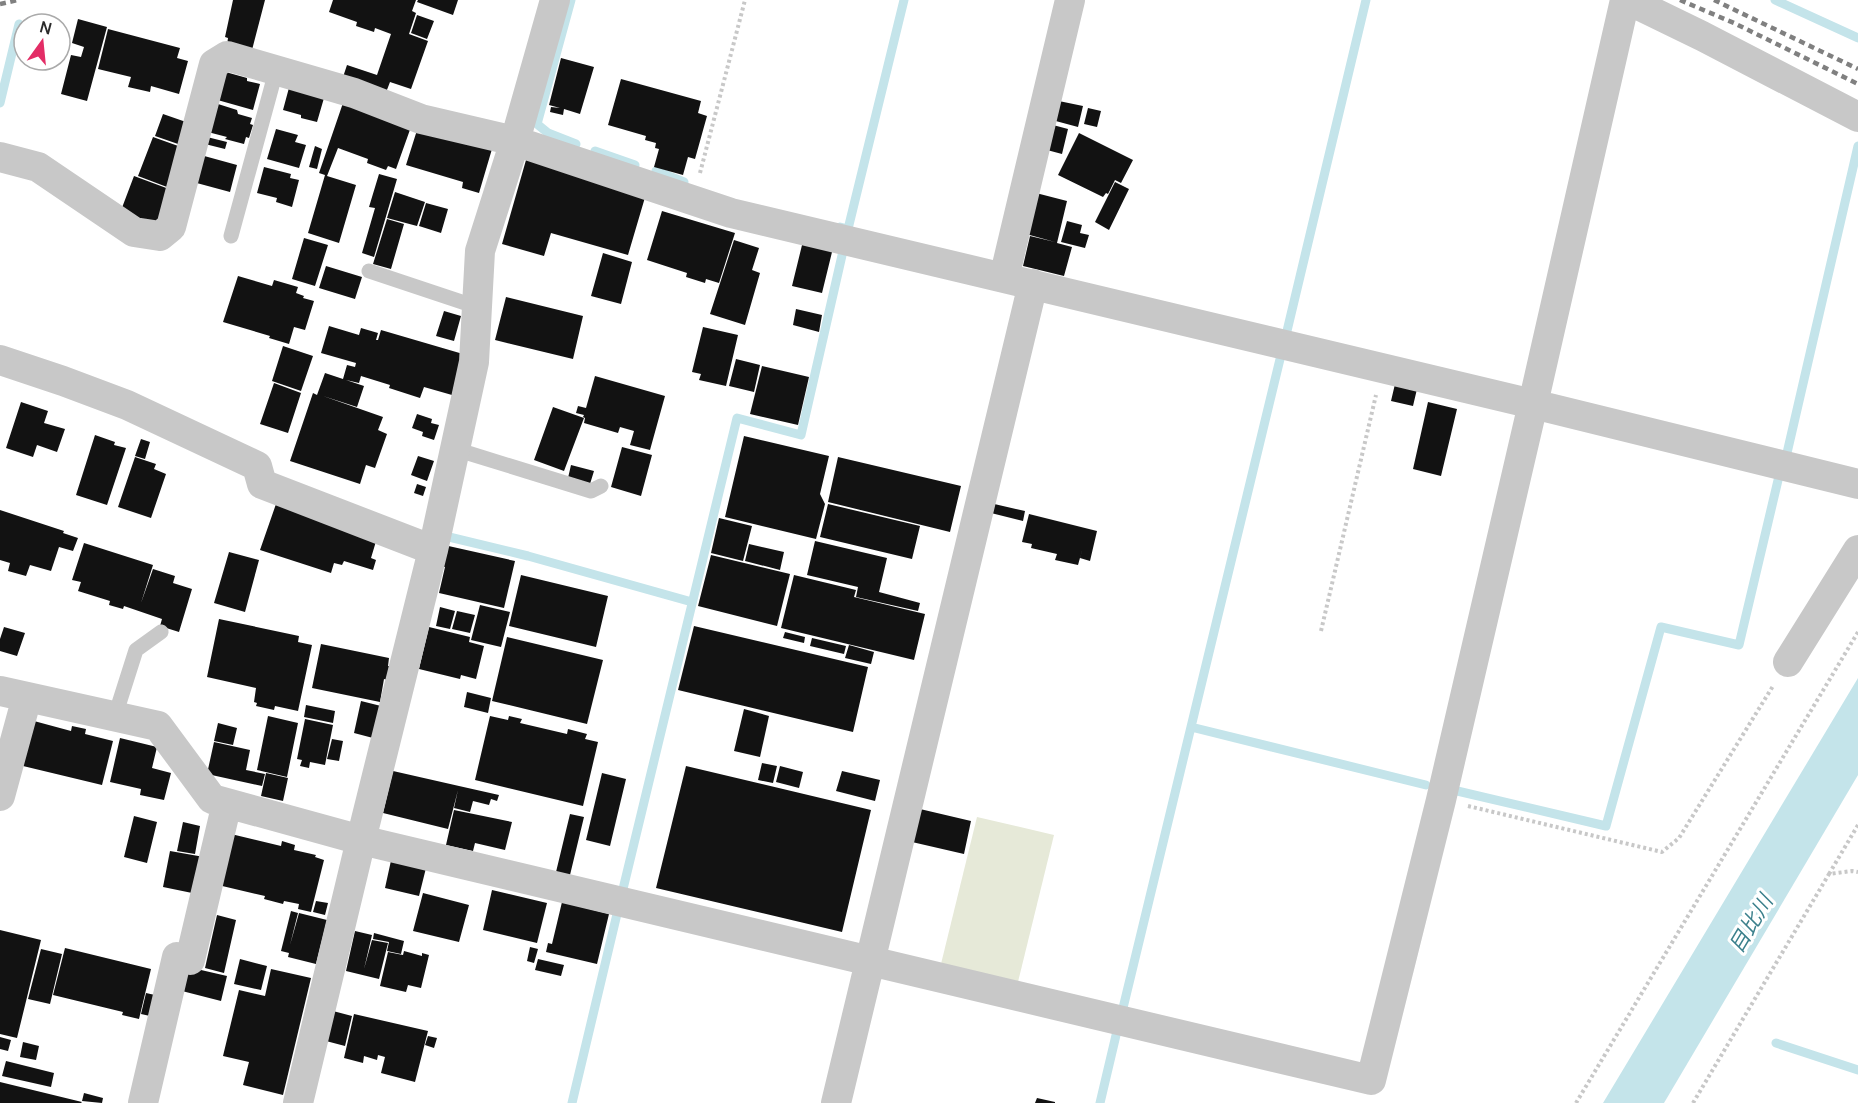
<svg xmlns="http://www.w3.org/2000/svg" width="1858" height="1103" viewBox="0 0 1858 1103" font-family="Manrope,'Noto Sans JP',sans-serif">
<rect width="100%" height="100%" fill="#fff"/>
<path fill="#e6e9d8" d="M977,817l77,18 -37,151 -77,-18z"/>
<path fill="#c4e4ea" d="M1858,678v97l-194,328h-61z"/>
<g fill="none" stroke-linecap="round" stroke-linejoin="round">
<path stroke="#c4e4ea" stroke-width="9" d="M571,0l-34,124 11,9 28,11
M1775,0l83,38
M0,103l19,-79
M595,151l40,14
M656,171l28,11
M840,227l8,2 56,-229
M1287,331l79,-331
M1787,453l71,-307
M449,537l79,19 164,46
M1191,727l235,58
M1453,790l153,36 55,-199 78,18 40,-169
M623,889l114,-471 64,17 42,-184
M1123,1008l158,-653
M1776,1043l82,27
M572,1103l45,-189
M1100,1103l17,-72"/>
</g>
<path fill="#121212" d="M233,0h32l-13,50 -25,-5 1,-7 -3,-1z
M333,0h83l-4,11 4,2 -7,21 19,7 -17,48 -21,-7 -5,13 -43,-15 5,-15 30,10 14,-41 -16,-6 -1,4 -18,-6 1,-4 -28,-10z
M418,0h40l-5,15 -36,-13z
M417,15l17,6 -7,18 -16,-6z
M78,19l29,8 -20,74 -26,-7 10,-39 10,2 3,-10 -12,-4z
M108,29l72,19 -3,10 11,3 -9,33 -28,-8 -1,6 -22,-5 3,-10 -33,-8z
M561,58l33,9 -14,47 -16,-5 -1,6 -13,-3 1,-5 9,1 -11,-3z
M222,71l25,7v3l13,3 -7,26 -39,-11z
M621,79l80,22 -3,12 9,3 -12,43 -7,-2 -5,18 -29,-8 5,-18 -4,-1 1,-5 -11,-3 1,-4 -38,-11z
M290,84l34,14 -7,24 -16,-4v-3l-18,-5z
M344,100l68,24 -16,45 -8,-3 -2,4 -19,-7 1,-4 -30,-11 -11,28 29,9 -17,58 -31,-10 17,-58 -6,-2z
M1054,100l29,6 -5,21 -26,-7z
M218,104l19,6 1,4 14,4 -2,6 3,1 -4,13 -3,-1 -2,7 -19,-5 2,-2 -23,-6z
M1088,108l13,3 -4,16 -13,-3z
M163,114l23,8 -8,22 -23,-8z
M1053,125l15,4 -6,25 -15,-4z
M418,127l74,22 -13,44 -17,-5 1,-6 -57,-17z
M276,129l22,6 -3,7 11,3 -7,23 -32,-9z
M1079,133l54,27 -12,23 -6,-3 -7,14 -2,-1 -3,4 -45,-22z
M153,137l28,10 -14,40 -29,-11z
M207,137l20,5 -2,7 -20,-5z
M315,146l7,3 -5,20 -8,-2z
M197,154l40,11 -7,27 -37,-10z
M526,160l120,34 -18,61 -77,-22 -7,23 -42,-12z
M264,167l27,7 -1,4 9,2 -7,27 -16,-5 1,-4 -20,-5z
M379,174l18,5 -23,78 -12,-4 13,-45 -6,-1z
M134,176l35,13 -13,37 -36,-13z
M1115,182l14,7 -20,41 -14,-8z
M395,192l30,10 -8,24 -30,-8z
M1036,193l31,8 -10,42 15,4 -8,29 -41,-10 7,-30 25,6 -29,-8z
M426,203l22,6 -7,24 -22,-7z
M662,211l73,22 -16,50 -13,-4 -1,4 -19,-6 1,-4 -40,-13z
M387,219l17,5 -13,45 -18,-5z
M1067,221l15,4 -2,8 9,2 -4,13 -24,-6z
M304,238l24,7 -13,41 -23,-7z
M734,240l25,8 -7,22 8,3 -15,52 -35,-11z
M803,241l30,7 -11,45 -30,-7z
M603,253l29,9 -11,42 -30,-8z
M326,266l36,11 -7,22 -36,-11z
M238,276l34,10 2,-6 24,7 -2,6 8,3 -1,2 11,3 -9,29 -11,-3 -5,17 -20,-6 1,-2 -47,-14z
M506,297l77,19 -10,43 -78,-19z
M796,309l26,6 -3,17 -26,-7z
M444,311l17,5 -7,25 -18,-5z
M329,326l30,9 2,-7 17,5 -2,7h2l3,-10 82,24 -11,41 -28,-8 -4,11 -31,-10 1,-3 -29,-9 9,-32 -11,39 -13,-3 18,6 -7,21 -34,-11 60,21 -5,13 9,4 -12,34 -9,-3 -6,19 -70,-23 23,-68 4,2 8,-22 18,6 4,-14 8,2 1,-4 -35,-10z
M703,327l35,8 -12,51 -27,-6 2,-6 -9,-2z
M283,346l30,10 -12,35 -29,-10z
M736,359l24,6 -6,27 -25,-6z
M762,366l47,11 -11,48 -48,-11z
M595,376l70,20 -15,54 -20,-5 4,-14 -14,-4 -2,6 -34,-10 1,-5 -2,-1 1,-2 -8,-2 2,-7 8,2z
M274,383l27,10 -13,40 -28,-9z
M1395,384l22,5 -4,17 -22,-5z
M21,402l27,9 -4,12 21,6 -8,23 -20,-7 -4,12 -27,-9z
M1428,402l29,7 -16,67 -28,-7z
M553,407l31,11 -20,53 -30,-11z
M417,414l15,5 -1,4 8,2 -5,15 -12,-4 1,-4 -11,-4z
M95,435l20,7 -1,3 12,3 -19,57 -31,-10z
M744,436l85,20 -9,38 5,10 -9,35 -91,-22z
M141,439l9,3 -5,17 -10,-3z
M622,447l30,8 -11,41 -30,-9z
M418,456l16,5 -7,20 -16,-6z
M135,457l21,7 -2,5 12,5 -15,44 -33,-11z
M838,457l123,29 -11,46 -122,-30z
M571,465l23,6 -4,13 -22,-6z
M417,484l9,3 -3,9 -9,-3z
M990,503l35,8 -2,10 -36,-9z
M276,504l101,34 -6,20 5,2 -3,10 -29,-9 -2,4 -8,-2 -3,10 -71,-23z
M828,504l92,22 -8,33 -92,-22z
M0,510l64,21 -1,2 15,5 -5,13 -14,-4 -8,24 -21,-6 -4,11 -18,-5 2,-8 -10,-3z
M1029,514l68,17 -7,30 -10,-3 5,-18 -7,25 -23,-5 2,-6 -26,-6 1,-4 -10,-2z
M719,518l33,8 -9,35 -32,-8z
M815,541l72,17 -8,34 41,11 -2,8 -62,-14 2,-10 -51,-12z
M84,543l69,22 -12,38 12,-34 22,7 -2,7 19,6 -13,43 -19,-6 2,-7 -38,-13 -1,3 -14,-4 1,-4 -32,-10 3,-9 -9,-2z
M749,544l35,8 -4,18 -35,-9z
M444,545l71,16 -11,47 -65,-15 6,-26 -5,-1z
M229,552l30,8 -14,52 -31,-9z
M711,555l79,19 -13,52 -79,-20z
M521,575l87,21 -12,51 -87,-21z
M794,575l62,15 -2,7 71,17 -11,46 -133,-32z
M480,605l30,7 -9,35 -30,-7z
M440,607l15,4 -5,18 -14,-3z
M457,611l18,4 -5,18 -18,-4z
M219,619l80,17 -1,6 14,3 -14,66 -23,-5 -1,4 -18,-4 1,-3 -3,-1 2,-14 -49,-11z
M694,626l174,41 -15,65 -175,-42z
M4,627l21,6 -8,23 -17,-5v-12z
M429,627l41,10 -1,5 15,4 -8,33 -15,-4 -1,4 -41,-10z
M785,632l20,5 -1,6 -21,-5z
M507,637l96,23 -16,64 -95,-23z
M812,638l34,8 -2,8 -34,-8z
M321,644l68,14 -1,8h3l-3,14 -4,-1 -4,23 -68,-14z
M849,645l25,7 -3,12 -26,-6z
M467,692l24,6 -3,15 -24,-6z
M361,701l20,5 -8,32 -19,-5z
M306,705l29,6 -2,12 -29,-6z
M744,709l25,7 -9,41 -26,-6z
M268,716l30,7 -11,54 -30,-7z
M490,716l18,4 1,-4 13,3 -2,4 47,11 1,-5 19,5 -2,5 13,3 -15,64 -108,-26z
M305,719l28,6 -8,40 -15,-3 -1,6 -9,-2 2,-6 -5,-1z
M34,721l37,10 1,-5 14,3 -1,5 28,7 -11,44 -79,-19z
M218,723l19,5 -4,17 -19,-4z
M120,738l37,9 -5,21 19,5 -7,27 -24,-5 1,-6 -31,-7z
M332,739l11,2 -4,20 -12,-2z
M214,742l36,8 -4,20 19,4 -3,12 -55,-12z
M762,763l15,3 -4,17 -15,-3z
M686,766l185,44 -29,122 -186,-44z
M780,766l23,6 -4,16 -23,-6z
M393,771l66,15 40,9 -2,6 -6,-2 -2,6 -16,-4 -3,11 -16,-4 4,-18 -10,39 -65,-16z
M842,771l38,9 -5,21 -39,-10z
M266,773l22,5 -5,23 -22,-5z
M602,773l24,6 -16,67 -24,-6z
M920,809l51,12 -7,33 -52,-12z
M454,810l58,12 -7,28 -30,-7 -2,8 -27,-6z
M570,814l14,3 -14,58 -14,-3z
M134,816l23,6 -10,41 -23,-6z
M183,822l17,4 -5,28 -18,-3z
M231,834l50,12 1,-5 13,4 -1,5 22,5 -1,2 9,3 -13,52 -13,-3 1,-5 -15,-3 -1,3 -19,-5 1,-3 -47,-11z
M170,851l34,6 -7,37 -34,-7z
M392,856l35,8 -8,32 -34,-8z
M492,890l55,13 -10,40 -54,-13z
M423,893l46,12 -10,37 -46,-11z
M316,901l12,2 -3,12 -12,-3z
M562,902l47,12 -12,50 -51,-12 2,-9 4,1z
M291,911l7,2 -8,32 9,-32 28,7 -11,44 -28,-7 1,-4 -8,-2z
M217,915l19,5 -12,53 -19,-5z
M0,930l41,10 -24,98 -17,-4z
M355,931l17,4 -8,34 8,-29 16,3 -9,36 -33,-8z
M374,933l30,8 -3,13 -14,-3 2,-9 -16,-3z
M530,947l8,2 -4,14 -7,-2z
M65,948l86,21 -12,50 -17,-4 1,-3 -70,-17z
M41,949l21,5 -12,50 -22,-5z
M404,951l18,5v-3l7,2 -8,33 -13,-3 -2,7 -26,-6 8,-34 15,3z
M240,959l27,7 -6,24 -27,-6z
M538,959l26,6 -3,11 -26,-6z
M188,967l39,9 -6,25 -39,-10z
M271,969l40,9 -28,117 -40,-10 6,-23 -26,-6 16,-66 26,6z
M146,993l9,2 -5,21 -9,-2z
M333,1011l19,5 -7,30 -19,-5z
M354,1014l74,17 -13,51 -34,-9 4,-16 -7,-2 -1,5 -13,-4 -1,7 -19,-5z
M428,1036l9,2 -3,10 -9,-3z
M0,1037l11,3 -3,11 -8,-2z
M23,1042l16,4 -3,14 -16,-3z
M6,1061l48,12 -3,14 -49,-11z
M0,1082l82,20 -1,1h-81z
M84,1093l19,5 -1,5 -20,-2z
M1037,1098l18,4v1h-20z"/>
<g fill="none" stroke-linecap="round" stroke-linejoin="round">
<path stroke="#c8c8c8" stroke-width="4" stroke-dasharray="3 3" stroke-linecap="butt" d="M700,173l45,-173
M1321,631l55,-236
M1468,806l194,46 17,-14 94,-152
M1829,874l29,-49
M1576,1103l282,-471
M1693,1103l136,-229 23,-3 6,1"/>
<path stroke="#c8c8c8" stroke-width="15" d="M231,236l45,-165
M369,271l108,36
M455,449l136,42 10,-5
M115,716l21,-66 25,-18"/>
<path stroke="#c8c8c8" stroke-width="30" d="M1625,0l-92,404 325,80
M1628,0l74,36 156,81
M0,157l38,10 96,65 26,4 11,-9 43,-163 13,-8 127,37 67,26 94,22 216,72 802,191 -92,396 -70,280 -1010,-240 -149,-41 -54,-73 -158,-35
M1004,278l66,-278
M0,360l63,21 64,24 130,61 5,18 171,66
M1788,662l70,-112
M0,796l27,-99
M143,1103l34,-146 13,3 37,-157
M298,1103l63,-263 72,-290 41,-188 6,-111 35,-110 40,-141
M836,1103l197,-819"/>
<path stroke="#808080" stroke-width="4.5" stroke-dasharray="6 4.5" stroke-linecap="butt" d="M1680,0l54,23 124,61
M1714,0l144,69
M0,4l18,-4"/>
</g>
<g text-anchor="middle" stroke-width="6" stroke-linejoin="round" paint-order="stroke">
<g font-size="21" font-style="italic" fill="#3b808c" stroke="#fff">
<text transform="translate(1751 924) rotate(-59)" y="7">目比川</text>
</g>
</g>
<g transform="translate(42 42) rotate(15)"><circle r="28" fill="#ffffff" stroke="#aaaaaa" stroke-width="1.5"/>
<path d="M0-4.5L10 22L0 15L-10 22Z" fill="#e32d66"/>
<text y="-9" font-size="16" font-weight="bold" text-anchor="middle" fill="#2b2b2b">N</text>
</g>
</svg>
